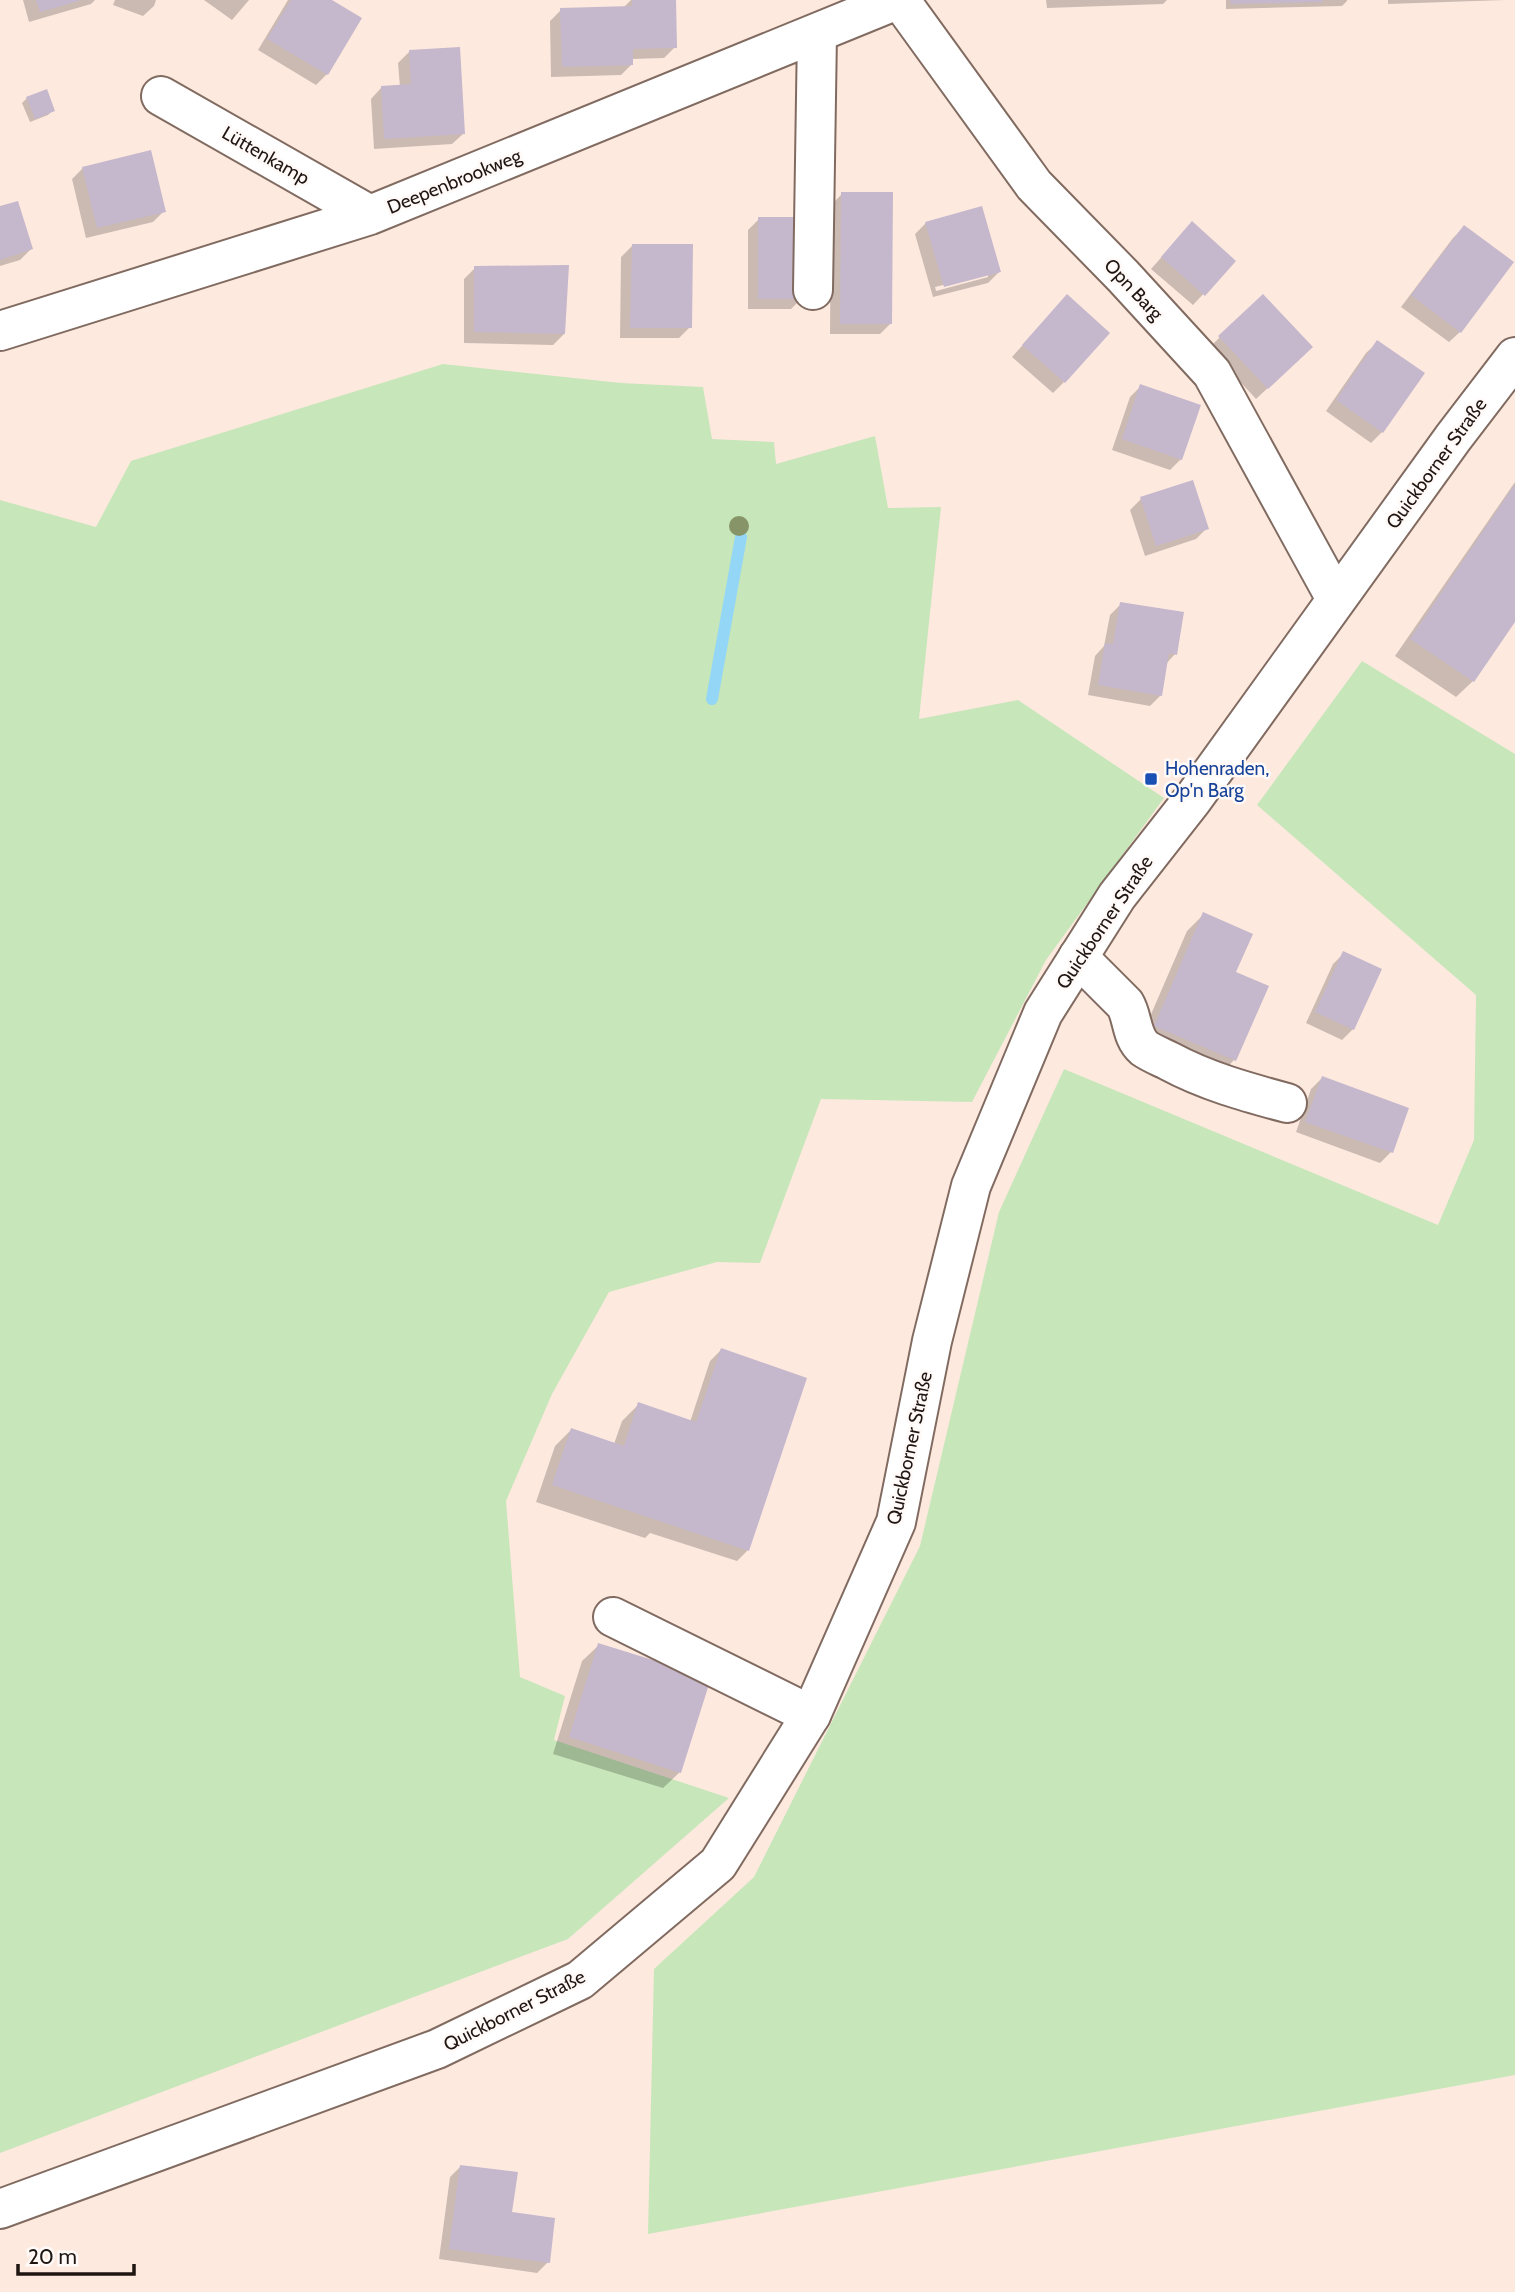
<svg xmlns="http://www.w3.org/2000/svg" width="1515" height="2292" viewBox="0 0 1515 2292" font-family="Cabin,sans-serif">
<rect width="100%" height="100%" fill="#fee9df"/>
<path fill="#c7e6ba" d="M443,364l178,19 82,4 9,52 62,3 2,22 99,-28 13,72 53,-1 -22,212 99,-19 146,98 -118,162 -74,142 -151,-3 -61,164 -43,-1 -108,30 -57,102 -46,107 14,176 45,19 -11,44 175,58 -161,141 -568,214v-1653l96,27 35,-66z
M1362,661l153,93v1321l-867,159 6,-265 100,-92 166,-331 79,-334 65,-143 374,156 36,-85 2,-145 -219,-190z"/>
<path fill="#0003" fill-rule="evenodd" d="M23,0h72l-4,4 -62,18z
M115,0h41l-2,6 -11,10 -30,-11z
M204,0h45l-17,20z
M288,0h41l-2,74 -11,11 -58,-35z
M631,0h43l1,47 -11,11 -32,1v5l-11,11 -70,2 -1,-56 11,-11 62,-2z
M1046,0h121l-4,4 -116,4z
M1226,0h121v1l-5,5 -116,3z
M1388,0h117l-117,4z
M409,52l54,82 -11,10 -78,5 -3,-50 10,-11 19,-1 -2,-24z
M27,98l26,12 -5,5 -18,7 -8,-19z
M83,168l81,43 -11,11 -67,16 -14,-59z
M842,194l49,129 -11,11h-50l1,-129z
M0,208l31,41 -11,11 -20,6z
M759,219l43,79 -11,11h-43v-79z
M926,223l73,49 -11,11 -55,14 -18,-63zM988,274v3l-52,14 -1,-4z
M1464,227l-4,105 -11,10 -48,-35 52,-69z
M1182,234l52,27 -41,44 -42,-36z
M632,246l58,81 -11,11h-59l1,-81z
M475,268l89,66 -11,11 -89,-2v-64z
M1056,308l8,74 -11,11 -41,-36z
M1220,337l80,21 -44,41 -47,-51z
M1377,343l5,89 -11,11 -45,-32 40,-58z
M1141,386l40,73 -11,11 -58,-20 18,-53z
M1192,482l15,46 -11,11 -51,17 -15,-46 11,-11z
M1515,482v136l-42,63 -17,16 -61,-41z
M1121,604l54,50 -9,10 -5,31 -11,11 -62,-11 7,-39 9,-10 6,-31z
M1204,914l30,59 32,14 -32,73 -16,17 -79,-35 48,-111z
M1344,953l9,76 -11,11 -36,-17 27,-59z
M1322,1078l69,74 -11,11 -84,-31 15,-43z
M721,1350l84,29 -58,172 -10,10 -87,-28 -5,5 -109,-36 19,-56 16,-16 43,14 8,-23 17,-17 51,18 20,-61z
M599,1645l81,127 -17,16 -110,-34 29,-93z
M461,2166l49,48 38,48 -11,11 -98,-14 11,-82z"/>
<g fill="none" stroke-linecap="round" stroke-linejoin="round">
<path stroke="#94d6f6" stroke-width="12" d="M712,699l29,-162"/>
</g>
<path fill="#c5b7cc" d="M36,0h43v1l-39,11z
M291,0h41l30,18 -34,57 -61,-36z
M632,0h44l1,48 -44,1v16l-71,2 -2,-59 72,-2z
M1230,0h93v2l-92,2z
M460,47l5,87 -81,5 -3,-53 30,-2 -2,-34z
M47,89l8,22 -20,8 -9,-22z
M151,150l15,62 -69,16 -15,-61z
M841,192h52l-1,132h-52z
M18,201l15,48 -33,11v-54z
M982,206l19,66 -57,15 -19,-65z
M758,217h45v82h-45z
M1192,221l44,40 -31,35 -44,-39z
M1464,225l50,37 -53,71 -50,-38z
M632,244h61l-1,84h-62z
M569,265l-4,69 -91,-2v-66z
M1067,294l43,39 -45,50 -43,-38z
M1263,294l50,53 -45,42 -50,-53z
M1377,340l48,33 -42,60 -47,-33z
M1140,384l61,21 -19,55 -60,-21z
M1193,480l16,49 -53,17 -16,-49z
M1515,484v138l-41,60 -64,-43z
M1120,602l64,10 -7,43 -8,-2 -7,43 -64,-11 7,-42 8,1z
M1203,912l50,22 -17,38 33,14 -33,75 -82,-35z
M1343,951l39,18 -28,61 -39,-18z
M1322,1076l87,32 -16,45 -88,-31z
M721,1348l86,30 -58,173 -197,-66 19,-57 53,18 14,-44 58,20z
M598,1643l113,35 -30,95 -112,-36z
M460,2165l58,7 -6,40 43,6 -5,45 -101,-14z"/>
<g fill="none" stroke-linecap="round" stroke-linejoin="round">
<defs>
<path id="minor" d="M900,0l134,185 89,91 89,97 124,226
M161,96l209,119
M813,290l4,-257
M0,331l370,-116 527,-215
M1078,957l47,47c8,13 6,33 19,44 7,5 17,9 25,13 37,20 77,31 118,42
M613,1617l198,98"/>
<path id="major" d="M0,2209l437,-160 143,-69 138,-116 93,-149 85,-193 36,-181 39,-155 72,-173 74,-117 76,-97 260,-361 62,-81"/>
</defs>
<use href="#minor" stroke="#816b61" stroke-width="42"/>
<use href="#major" stroke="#816b61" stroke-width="42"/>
<use href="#minor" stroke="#fff" stroke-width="38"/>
<use href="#major" stroke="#fff" stroke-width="38"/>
</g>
<circle fill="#869467" cx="739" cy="526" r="10"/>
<rect fill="#1a4fb4" stroke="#fff9f7" stroke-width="2.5" x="1144" y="772" width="14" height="14" rx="3.5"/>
<g text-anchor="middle" stroke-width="5" stroke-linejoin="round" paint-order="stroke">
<g font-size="19" fill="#1f1612" stroke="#fff9f7">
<text transform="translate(266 155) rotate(30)" y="7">Lüttenkamp</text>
<text transform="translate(454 181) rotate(-22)" y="7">Deepenbrookweg</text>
<text transform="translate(1134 289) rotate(47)" y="7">Opn Barg</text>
<text transform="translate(1436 463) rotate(-54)" y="7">Quickborner Straße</text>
<text transform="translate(1104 922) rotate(-56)" y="7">Quickborner Straße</text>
<text transform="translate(909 1448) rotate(-78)" y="7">Quickborner Straße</text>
<text transform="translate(514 2010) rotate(-27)" y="7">Quickborner Straße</text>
</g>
<g font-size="19" fill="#164399" stroke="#fff9f7" text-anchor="start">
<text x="1165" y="775">Hohenraden,<tspan x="1165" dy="22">Op'n Barg</tspan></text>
</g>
</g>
<path d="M18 2264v10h116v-10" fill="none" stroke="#1f1612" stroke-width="3.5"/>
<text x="28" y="2264" font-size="21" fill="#1f1612" stroke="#fff9f7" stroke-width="5" paint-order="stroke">20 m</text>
</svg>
